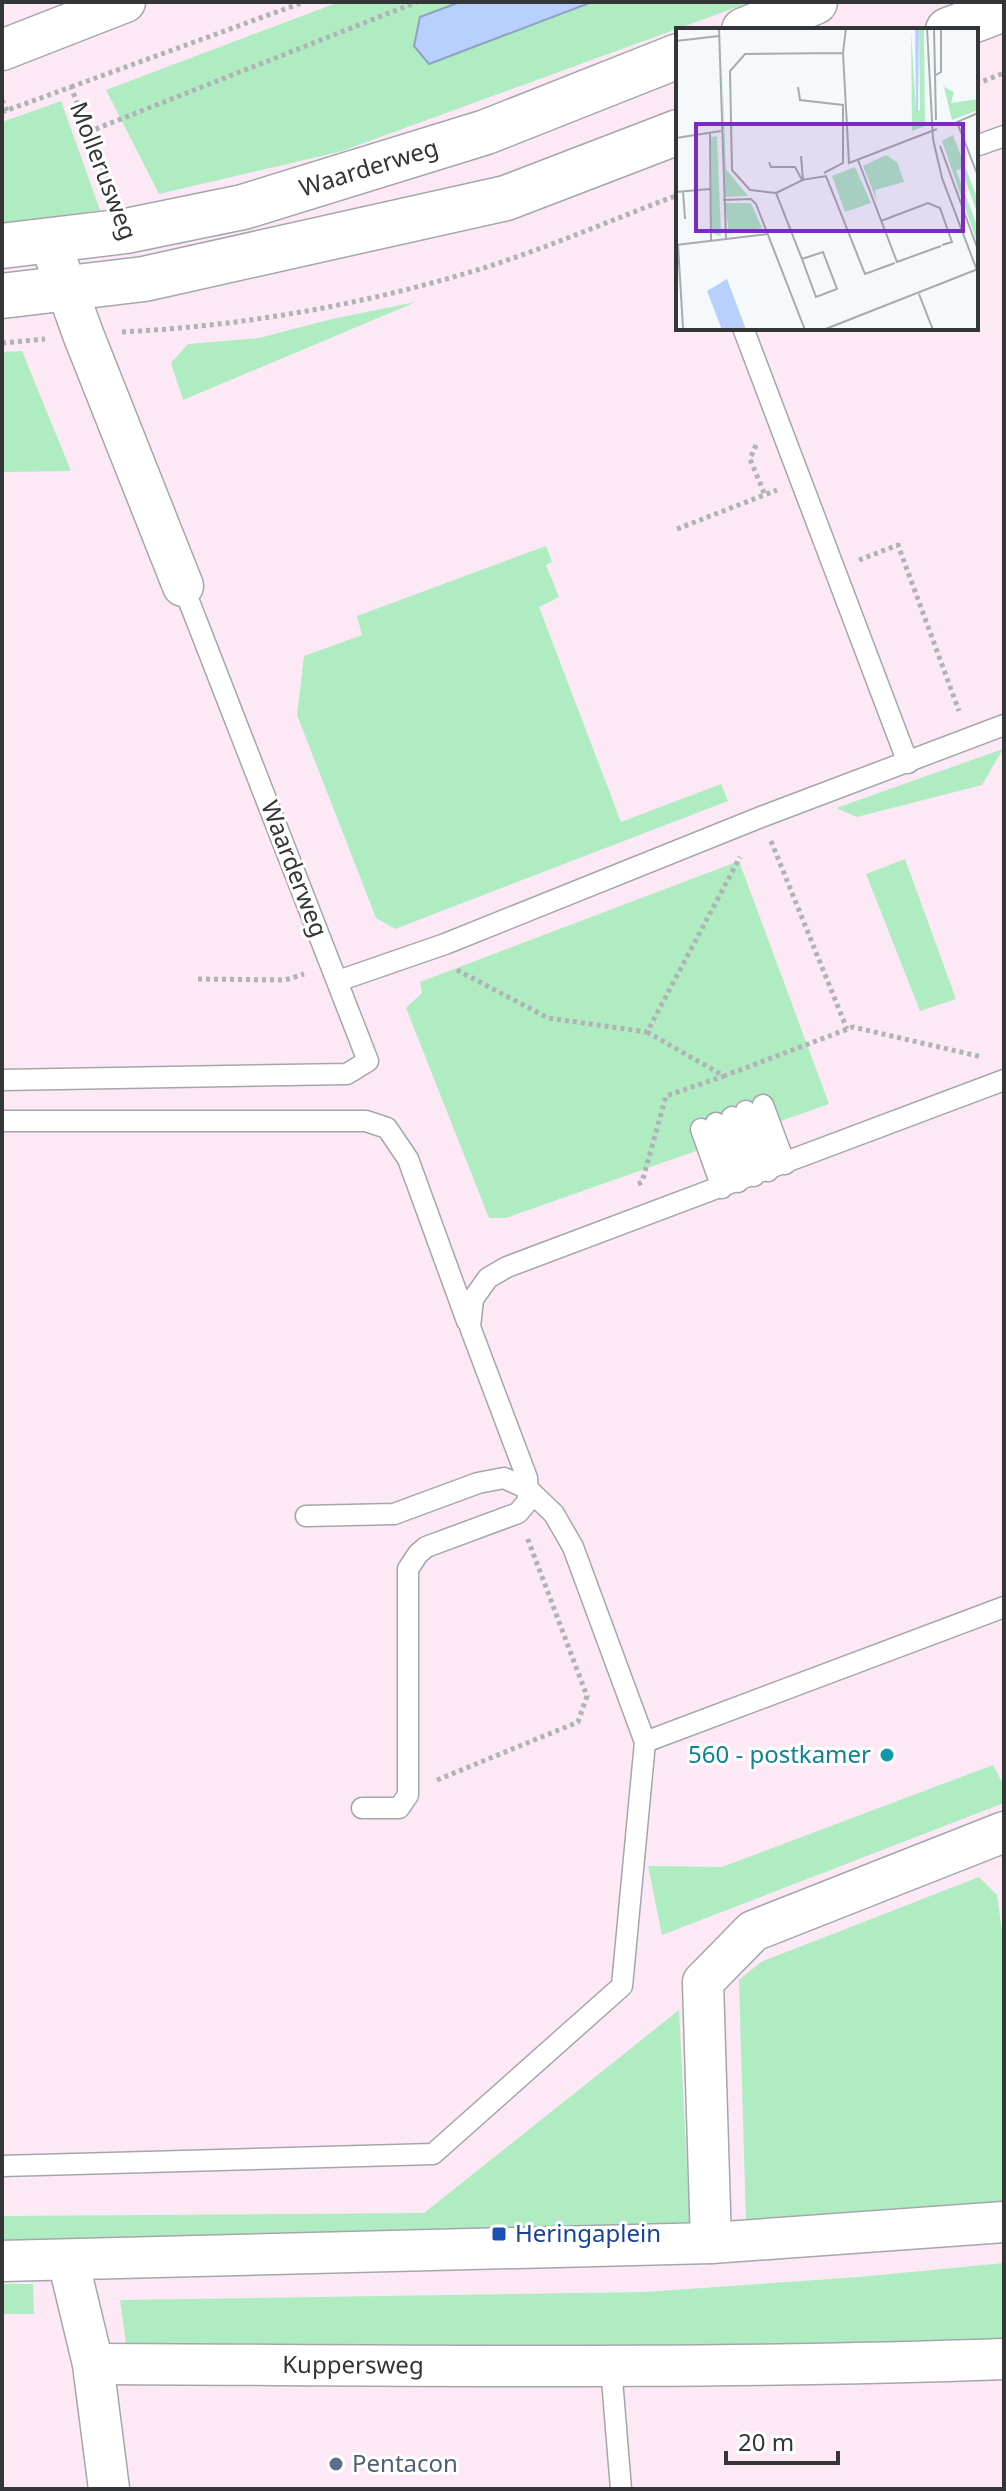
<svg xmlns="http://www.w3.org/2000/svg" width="1006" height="2491" viewBox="0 0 1006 2491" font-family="'Noto Sans',sans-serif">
<rect width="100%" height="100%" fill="#f6f9fc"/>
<path fill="#fde8f6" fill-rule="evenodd" d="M2,2h1002v2487h-1002zM678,30h298v298h-298z"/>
<path fill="#b0ecc2" d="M339,2h121l-40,15 9,47 163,-62h159l-412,150 -180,42 -53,-104z
M61,101l39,109 -98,14v-102z
M416,302l-233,98 -12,-37 17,-19 71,-6 73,-19z
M22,351l49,120 -69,1v-120z
M546,546l6,16 -6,3 13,32 -20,10 82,215 100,-38 7,17 -333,128 -19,-11 -79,-203 7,-59 58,-21 -5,-19z
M1003,749l-21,36 -125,32 -21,-9z
M905,859l51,140 -36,12 -54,-137z
M739,861l90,243 -323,114h-17l-83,-210 16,-15 -2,-11z
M993,1765l11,21v17l-342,132 -14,-69 74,1z
M979,1877l18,18 7,51v260l-258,19 -7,-245 22,-18z
M679,2010l11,216 -688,20v-30l422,-3z
M1004,2263v86l-877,2 -7,-51 525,-8 214,-15z
M2,2284h31l1,30h-32z"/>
<path fill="#b8d0fe" stroke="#90a2c2" stroke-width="2" d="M460,2h132l-163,62 -15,-18 6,-29z"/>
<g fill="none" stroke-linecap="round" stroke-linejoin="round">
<defs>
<path id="lane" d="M976,146l28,-10
M743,328l165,435
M338,981l107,-37 316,-127 243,-92
M2,1080l345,-6 21,-13 -185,-475
M763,1105l22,59
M746,1111l22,60
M732,1117l22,59
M2,1121h364l21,7 21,31 59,162
M716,1123l22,59
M701,1129l21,59
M306,1516l88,-2 84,-31 26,-5 24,11 26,25 19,33 72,195
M362,1808h37l9,-13v-226l10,-15 8,-7 92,-34 10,-12 -1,-23 -57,-151 3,-28 15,-21 19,-11 497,-187
M2,2166l431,-12 189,-168 23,-244 359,-135
M611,2367l10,122"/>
<g id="street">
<path d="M2,50l123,-48"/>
<path d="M50,242l33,92 100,252"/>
<path d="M711,2243l-8,-261 50,-51 251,-99"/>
<path d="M68,2260l25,104 16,125"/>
<path d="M2,2261l709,-18 293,-21"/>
<path id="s1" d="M93,2364c304,1 607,6 911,-5"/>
</g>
<g id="primary">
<path d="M744,30l71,-28"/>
<path d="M948,30l56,-21"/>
<path id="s2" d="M2,246l124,-15 117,-24 243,-75 192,-76"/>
<path d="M2,296l142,-17 362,-81 172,-66"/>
</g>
</defs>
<use href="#lane" stroke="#a4a7aa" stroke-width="23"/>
<use href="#street" stroke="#a4a7aa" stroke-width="43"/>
<use href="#primary" stroke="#a4a7aa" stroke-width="47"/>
<path stroke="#b0b3b5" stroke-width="5" stroke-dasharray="4 4" stroke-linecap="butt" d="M976,84l28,-11
M71,87l233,-85
M2,100l5,11
M2,112l69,-25 41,107
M88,132l329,-130
M122,332c121,-6 240,-27 355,-62 68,-21 134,-50 201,-75
M2,343l43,-4
M756,445l-6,14 15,36
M677,529l100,-39
M859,560l39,-15 61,166
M771,841l76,188
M457,970l91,48 99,14 93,-175
M198,979l87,1 19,-6
M647,1032l77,44 129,-49 129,30
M638,1184l4,-2 24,-86 58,-20
M437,1780l141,-58 9,-26 -60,-159"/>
<use href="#lane" stroke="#fff" stroke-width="20"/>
<use href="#street" stroke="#fff" stroke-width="40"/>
<use href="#primary" stroke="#fff" stroke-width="44"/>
</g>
<circle fill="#0f9aa8" stroke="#fff" stroke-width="3" cx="887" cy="1755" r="8"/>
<rect fill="#1a4fb4" stroke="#fff" stroke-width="3" x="491" y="2226" width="16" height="16" rx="4"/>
<circle fill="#5c6f8a" stroke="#fff" stroke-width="3" cx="336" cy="2464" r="8"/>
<g text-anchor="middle" stroke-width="6" stroke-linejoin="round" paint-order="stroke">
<g font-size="24" fill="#333536" stroke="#fff">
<text dy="8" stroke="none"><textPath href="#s2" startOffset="376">Waarderweg</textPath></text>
<text transform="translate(103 171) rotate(69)" y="8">Mollerusweg</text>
<text transform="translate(294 869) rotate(69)" y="8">Waarderweg</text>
<text dy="8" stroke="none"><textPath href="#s1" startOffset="260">Kuppersweg</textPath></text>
</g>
<g font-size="24" fill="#0d838f" stroke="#fff" text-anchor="end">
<text x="871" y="1763">560 - postkamer</text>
</g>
<g font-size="24" fill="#164399" stroke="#fff" text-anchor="start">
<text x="515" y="2242">Heringaplein</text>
</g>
<g font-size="24" fill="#4e5e75" stroke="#fff" text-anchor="start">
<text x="352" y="2472">Pentacon</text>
</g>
</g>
<g transform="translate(676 28)">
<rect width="302" height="302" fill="#f6f9fc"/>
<path d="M243,0h5l1,98 -13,5 -1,-99 5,78h4zM46,34l4,107 22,27 -23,1zM265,47l3,12 10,5 -3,11 27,-4v11l-26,10zM277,107l25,65v15l-17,-46 -5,1 22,58v17l-36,-104zM41,108l4,99 -2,1 -7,-3 -1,-96zM210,127l11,7 7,20 -29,8 2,11 -14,-35zM179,139l16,36 -26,9 -13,-36zM49,175h26l11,25 -33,6z" fill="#b0ecc2"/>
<path d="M239,0h4l-1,85 -2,-3zM51,251l18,48 1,3h-24l-15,-39z" fill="#b8d0fe"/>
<path fill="none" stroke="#a8abad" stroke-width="2" d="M43,0l7,211M251,0l6,111 9,39 36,95M258,0l2,92M0,13l43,-5M167,25l3,-25M260,47l5,-3v-44M122,59l2,13 43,5v58l-19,10M302,85l-21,9 21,54M34,106l1,107M0,110l45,-7M264,118l38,104M182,132l39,102 44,-16M93,134l2,5h24l7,13 24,-4 39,98 30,-11M7,163l2,28M0,164l34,-3M100,165l27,-13 -2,-24M47,172l28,-1 5,5 49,126M205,193l47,-18 12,5 12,34 -10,3M0,217l92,-11M2,217l5,83M126,231l21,-7 14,37 -21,8 -14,-38 -26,-66 -26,-3 -18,-20 -2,-99 15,-17 98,-1 6,110 88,-34M243,266l14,36M147,302l155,-61"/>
<path fill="#7b2cbf" fill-opacity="0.15" stroke="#7b2cbf" stroke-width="4" d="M20,96h267v107h-267z"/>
<rect width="302" height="302" fill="none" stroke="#333536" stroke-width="4"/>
</g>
<rect width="1006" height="2491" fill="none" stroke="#333536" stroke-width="8"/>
<path d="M726 2451v12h112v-12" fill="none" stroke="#333536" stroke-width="4"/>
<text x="738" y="2451" font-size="24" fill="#333536" stroke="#ffffff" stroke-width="6" paint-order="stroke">20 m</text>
</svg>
